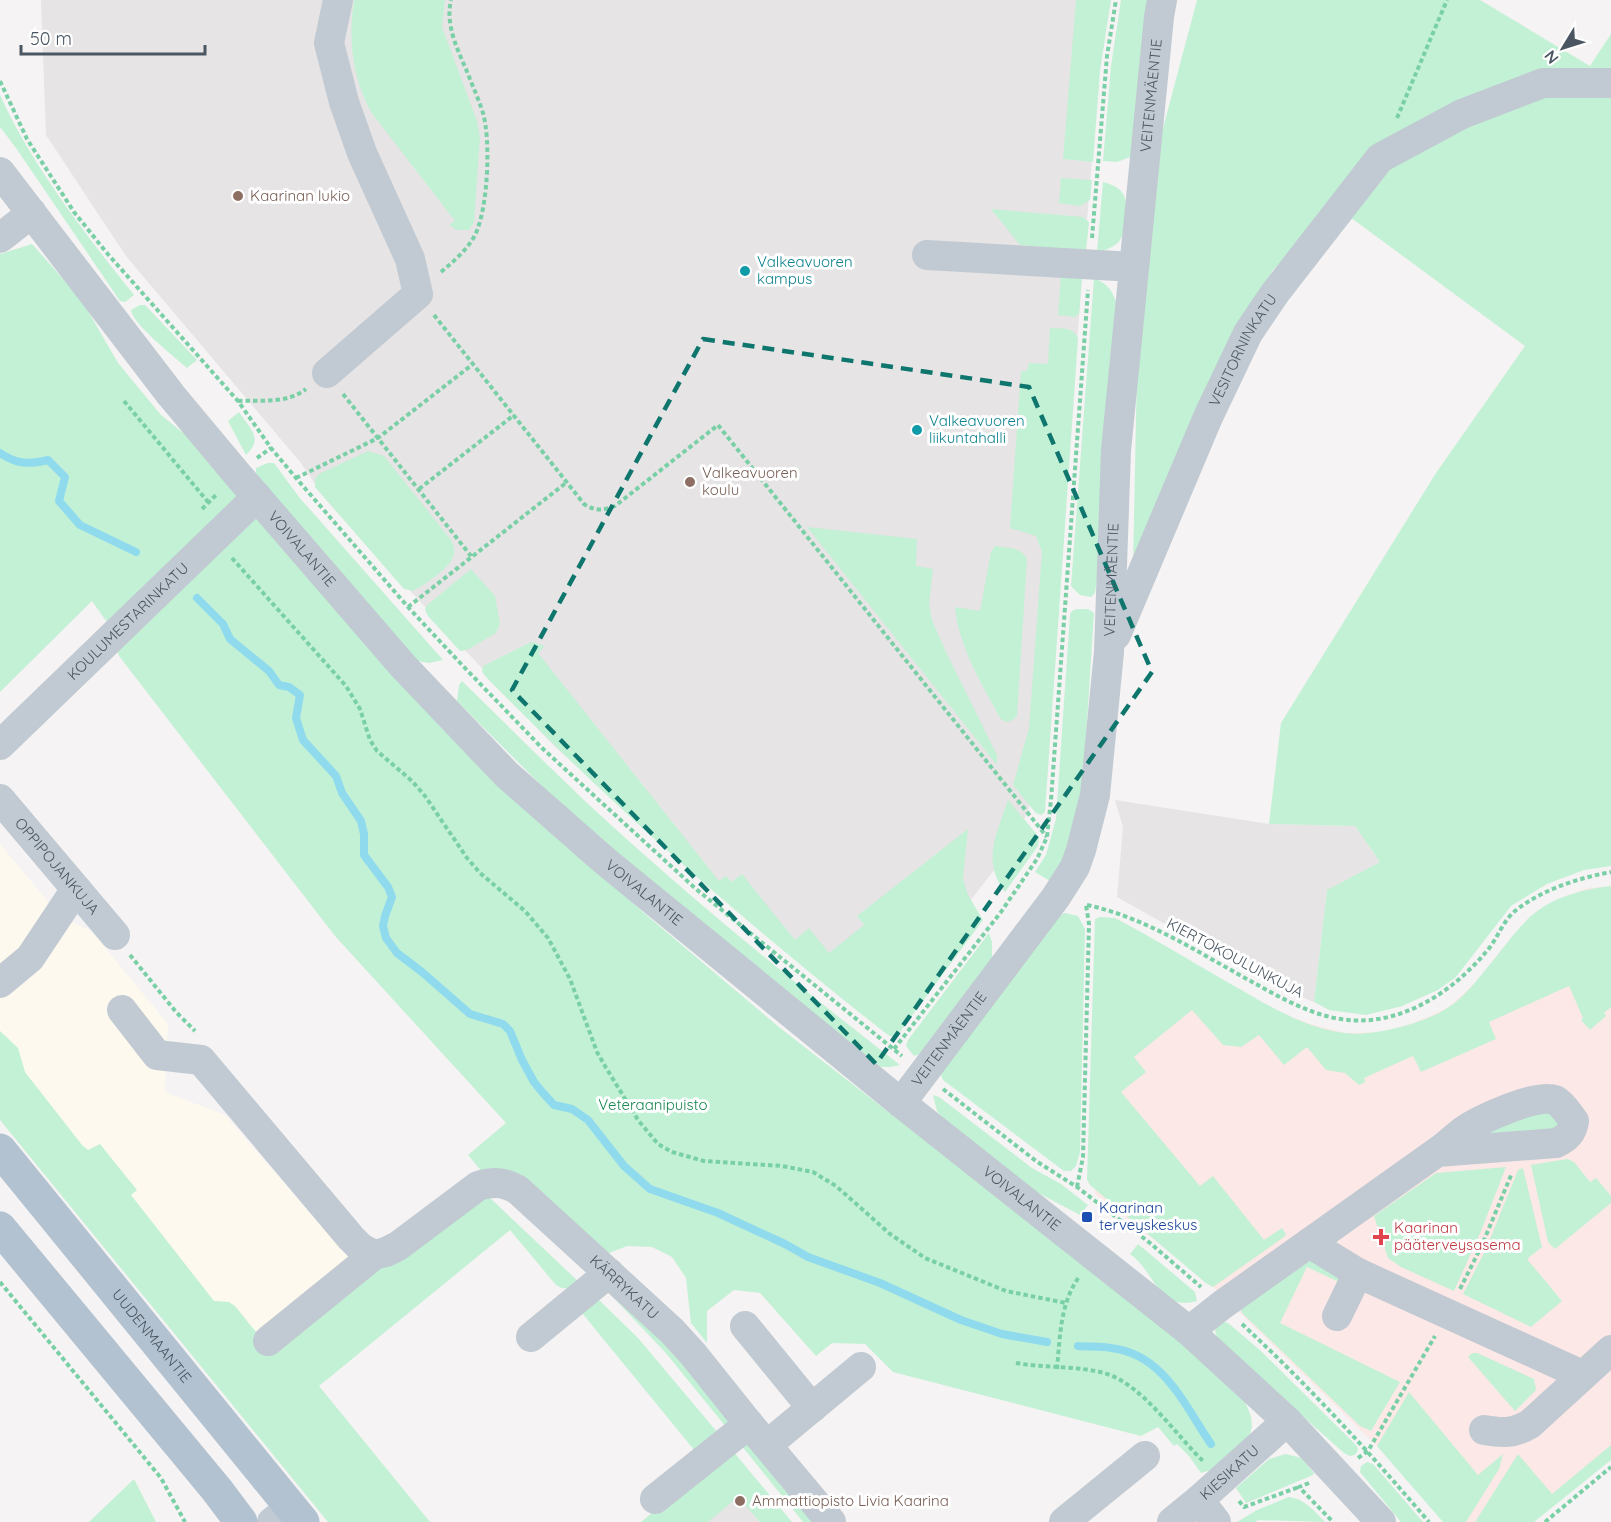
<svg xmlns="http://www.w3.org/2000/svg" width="1611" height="1522" viewBox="0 0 1611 1522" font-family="Quicksand,sans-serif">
<rect width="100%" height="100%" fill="#f5f3f3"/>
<path fill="#fdf9ef" d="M0,844l61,73 30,14 77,93 -3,68 60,23 151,174 -121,100 -255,-319z"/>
<path fill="#e6e4e5" d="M41,0h1064l-60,733 -11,62 -19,48 -121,156 -90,-32 -250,-221 -228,-246 -25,-37 -175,-207 -80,-121z
M1115,800l154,24 86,2 25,36 -53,29 -13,111 -35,-14 -162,-91 6,-70z
M744,1481l34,41h-84z"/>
<path fill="#fce8e6" d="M1611,886v566l-84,70h-79l-71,-76 -170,-165 -112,-87 21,-276 154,90 37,15 38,10 37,-1 32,-9 35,-16 25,-23 41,-51 22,-22 20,-11 31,-12z"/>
<path fill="#c3f1d5" d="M354,0h91l-3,27 35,94 3,16 -6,85 -5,8h-12l-8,-5 6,-4 -84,-109c-19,-36 -23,-72 -17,-112z
M1076,0h35l-11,71 -7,91 -30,-3z
M1121,0h30l-18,156 -16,6 -14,-1 8,-95z
M1197,0h283l110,66 21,-32v832l-27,4 -37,14 -36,22 -55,71 -18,13 -36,16 -36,9 -37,-5 -15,-8 13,-112 53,-28 -25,-36 -86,-2 12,-101 155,-250 89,-127 -190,-140 -62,64 -44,81 -96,216 4,-196 25,-239z
M0,95c32,71 86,140 134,200l-9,7 -5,-1 -104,-153 -16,-21z
M1061,178l31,2 -2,20 -10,6 -21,-3z
M1103,182c22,6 24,14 23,34 -2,22 -5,31 -29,36z
M991,209l92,8 6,5 -3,29 -66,-6z
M32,244l49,55 37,64 43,52 42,34 336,367 105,97 136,115 367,284 98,90 6,14 1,11 -3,10 -35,32 -13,4 -12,-17 -12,-12 -3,2 -16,-19 -17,9 -248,-64 -28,-28 -33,-1 -16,13 -56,-63 -26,-3 -27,21v32l-16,-20 -5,-45 -14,-21 -20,-10 -25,-1 -23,9 -121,-82 -15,-18 38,-32 -171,-187 -216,-280 -10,-31 -17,-24 -92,91v-438z
M1061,275l21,1 -3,38 -4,3 -17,-2z
M1094,278c14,6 18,12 23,26l-16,241 -6,48 -4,4 -11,-2 -9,-9z
M140,305h5l52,55 -10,8c-12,-11 -55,-44 -56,-58z
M1050,328c12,1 24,-2 28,11l-33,473 -4,3 -5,-2 -23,-28 16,-57 13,-176 -6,-16 -26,-8 11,-157h6l2,-8 19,1z
M239,412c11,17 25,26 7,43l-18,-34z
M368,451l16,5 67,84c2,4 4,9 3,14 -2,13 -30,31 -41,37l-9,-2 -89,-102v-8l4,-5z
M268,463h6l25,34 144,163 -14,3 -11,-2 -124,-139 -38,-49v-5z
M807,527l110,12 -1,27 17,3 -4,35 3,16 14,32 51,103v10z
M995,546c13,2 26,1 32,13l-10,157 -4,4 -6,2 -6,-3c-18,-32 -43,-74 -46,-112l25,4 11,-59z
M471,569l24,27 5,27 -4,10 -29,17 -7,1 -32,-35 -3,-6 1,-4z
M1077,609h11l6,4 -12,187 -15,55 -17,26 -15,-9 11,-17 10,-36 14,-205 2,-3z
M531,642l14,4 -7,7 181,228 7,-5 6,6 10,-8 53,66 14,-12 20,25 35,-28 -7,-9 111,-87 -5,50 5,16 15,25 -86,116 -4,1 -5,-2c-142,-111 -277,-230 -403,-359l-3,-5 1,-5z
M462,681c41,40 82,81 124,121 100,93 206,179 314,263l-10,2h-15l-306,-254 -112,-112 2,-16z
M1008,800l31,37 -1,9 -33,46c-24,-31 -8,-59 3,-92z
M1611,886v121l-7,6 2,3 -16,14 -9,-10 2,-2 -14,-32 -80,36 7,17 -75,33 -8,-16 -49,22 1,4 -6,3 -14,-12 -19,-3 -19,-23 -23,18 -25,-30 -18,12 -18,-2 -31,-35 -58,47 12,15 -25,20 79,94 13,-10 51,64 18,-12 4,6 -2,3 -71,50 -6,-3 -117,-99 -3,-5 8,-261 5,-2 15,1c38,20 76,43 114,65 37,21 74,45 116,50 29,4 80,-10 104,-26 15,-10 27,-26 38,-39 13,-15 24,-32 38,-46 21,-23 56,-33 86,-36z
M1065,913l13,3 7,13 -5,223 -4,14 -5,5h-7l-121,-91 -3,-7 116,-156z
M989,933l3,9v17l-72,95 -6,2 -8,-10 2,-6z
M0,1031l18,17 7,24 57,73 6,5 12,-6 37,46 -6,5 83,106 15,1 6,4 30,37 223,-147 92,87c-9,5 -15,8 -24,2l-46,-55 -191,156 111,136h-102l-328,-402z
M933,1095l6,2 93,71 29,16 27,21 -8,10 -51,-27 -83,-66 -9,-11z
M1543,1111l14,6 2,11 -80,12 -3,-9z
M1567,1159l7,3 16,20 6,-4 15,18v7l-56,46 -7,-7 -17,-77z
M1506,1167l-25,64 -27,60 -53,-24 -13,-9 -14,-42 62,-43z
M1523,1168l19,79 -15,12 35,42 -31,26 -68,-33 23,-45 32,-79z
M1138,1244l57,48 2,9c-39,11 -42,-30 -67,-47z
M1310,1261l30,14 -1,7 -32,-15 -27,56 120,59 -29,49 -11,-5 -118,-113 -2,-5 60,-44z
M610,1294l67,59 55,65 -6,9 -61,-75z
M598,1299l40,39 80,95 -23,18 -113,-138z
M1219,1321l9,2 33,28 96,95 1,4 -3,5 -5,1 -6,-3 -125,-111 -4,-11z
M1472,1353h5l57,26 2,11 -21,21 -47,-54z
M1409,1392l69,83 25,-21 -4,15 -33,53h-23l-66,-76z
M748,1441l69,81h-14l-62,-77z
M1611,1445v15l-77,62h-59l43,-68 34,40z
M732,1450l60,72h-32l-22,-25 -30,25h-67l86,-71z
M1286,1454l15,4 13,15 -1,2 -67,28 -10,-15 33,-29z
M1367,1462l6,2 50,58h-22l-41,-50 1,-6z
M134,1479l22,43h-67z
M1289,1497c16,2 24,13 36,25l-67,-2 -3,2h-18l20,-12z"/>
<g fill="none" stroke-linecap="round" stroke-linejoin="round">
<path stroke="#90daee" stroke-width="8" d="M0,453c17,11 28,12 48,7l17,17 -6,24 21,24 56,27
M197,598l26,26 7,15 39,32 10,14 10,2 11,8 -4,23 7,22 33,36 6,17 19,28 3,13v21l24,32 4,10 -7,19 -2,10 3,12 11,15 25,19 48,42 33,10 7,7 12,29 12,22 9,11 11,12 18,4 16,11 36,46 26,23 68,24 67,31 23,13 72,26 81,37 41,14 45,8
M1078,1346c11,1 22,0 33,2 53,6 73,57 100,96"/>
<path stroke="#7ad0a6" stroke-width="4" stroke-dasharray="4.5 3" stroke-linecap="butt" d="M0,81l27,58 47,73 32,40 132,149 33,47 25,30 112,129 55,59 79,82 154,141 206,167
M1397,118l50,-118
M1092,238l15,-182 9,-56
M441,272c13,-11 26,-22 34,-37 13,-26 16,-94 8,-122 -4,-13 -10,-26 -15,-39 -10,-24 -23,-48 -17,-74
M434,315l150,189c11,7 18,7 31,2l103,-81 329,412
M343,394l128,162
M124,401l84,101
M238,401c24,-1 49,3 68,-12
M257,458l14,-10
M296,478l82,-40 95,-74
M419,489l95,-74
M202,509l16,-16
M232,558l114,128 14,23 10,31 7,11 35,30 13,15 42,62 13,15 45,38 23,27 22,41 27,73 8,14 33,54 20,24 14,8 32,9 78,5 31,6 23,14 54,48 35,24 81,33 60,12
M408,607l159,-125
M1087,905c61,13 115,50 169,79 23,13 49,27 74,33 61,15 118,-20 156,-65 11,-12 16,-30 29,-41 26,-21 63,-33 96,-39
M130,955l46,57 19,19
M894,1049l107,-137 36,-53 10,-22 4,-37 37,-510
M943,1089l93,72 41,26 73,56 51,44
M1077,1187l6,-30 6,-233 -3,-19
M0,1282l161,196 24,44
M1460,1289l22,-44 30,-72
M1242,1324c67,62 128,129 187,198
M1016,1363c28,5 63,3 88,10 37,10 72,62 100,89
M1057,1369c3,-31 3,-66 22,-92
M1358,1458l10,-7 67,-115
M1309,1483l-10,4 34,35
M1239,1501l5,6 55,-20
M1545,1522l66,-55"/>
<g stroke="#c1cad2" stroke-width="30">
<path id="s1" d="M0,172l171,223 66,79 166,192 103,108 99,87 296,242 288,228 98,90 94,101"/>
<path d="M0,238l32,-25"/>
<path d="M927,255l207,12"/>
<path d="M327,373l91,-79 -8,-35 -48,-106 -18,-51 -15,-59 9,-43"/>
<path id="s2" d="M1116,635l92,-218 40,-84 27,-40 105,-135 82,-44 81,-31h68"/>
<path id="s3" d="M0,745l257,-248"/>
<path id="s4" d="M0,799l115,136"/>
<path d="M0,983l30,-25 46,-69"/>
<path d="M122,1010l35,45 44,5 150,178 10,10 13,7"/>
<path id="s5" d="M901,1103l155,-206 19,-30 6,-17 14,-55 14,-143 7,-202 43,-433 3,-17"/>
<path d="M1309,1243l49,30 224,102"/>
<path d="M1337,1316l21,-43"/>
<path d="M745,1326l67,82"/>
<path d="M1189,1331l33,-26 215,-153c9,-6 17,-14 26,-21 16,-11 73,-38 92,-31 8,4 14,15 19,21 -2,12 -7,17 -18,22l-119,9"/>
<path d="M531,1337l78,-64"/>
<path id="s6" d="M268,1341l106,-86 12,-3 12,-6 80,-60c16,-5 26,-4 40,4l154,141 21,23 56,70 82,98"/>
<path d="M1484,1430c18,3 29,4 46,-6l81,-74"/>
<path d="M767,1445l94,-78"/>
<path d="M655,1499l94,-75"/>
<path d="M1199,1500l17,22"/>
<path d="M272,1522l19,-15"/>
<path d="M1064,1522l81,-66"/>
<path id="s7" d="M1172,1522l27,-22 88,-79"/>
</g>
<g stroke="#b3c2d1" stroke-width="33">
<path id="s8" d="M0,1150l303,372"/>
<path d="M0,1228l217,262 24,32"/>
</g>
</g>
<path fill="none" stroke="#0f766e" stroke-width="4.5" stroke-dasharray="12 8" stroke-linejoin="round" d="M703,339l326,48 123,285 -276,392 -364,-374z"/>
<g fill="#8d6e63" stroke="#fff" stroke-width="2">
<circle cx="238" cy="196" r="6"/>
<circle cx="690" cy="482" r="6"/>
<circle cx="740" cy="1501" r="6"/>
</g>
<g fill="#0f9aa8" stroke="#fff" stroke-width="2">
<circle cx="745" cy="271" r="6"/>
<circle cx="917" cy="430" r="6"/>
</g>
<rect fill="#1a4fb4" stroke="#fff" stroke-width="2" x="1081" y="1211" width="12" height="12" rx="3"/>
<path fill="#e0444e" stroke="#fff" stroke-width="2" d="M1378 1228h6v6h6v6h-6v6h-6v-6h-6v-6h6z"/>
<g text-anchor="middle" stroke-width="6" stroke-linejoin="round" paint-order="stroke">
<g font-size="15" fill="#4a5661" stroke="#fff">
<text dy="5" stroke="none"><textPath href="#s5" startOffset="1070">VEITENMÄENTIE</textPath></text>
<text dy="5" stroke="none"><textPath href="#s2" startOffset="312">VESITORNINKATU</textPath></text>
<text dy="5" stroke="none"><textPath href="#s1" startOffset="483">VOIVALANTIE</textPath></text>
<text dy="5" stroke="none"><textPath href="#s5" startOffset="584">VEITENMÄENTIE</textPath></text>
<text dy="5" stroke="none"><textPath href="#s3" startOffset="178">KOULUMESTARINKATU</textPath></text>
<text dy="5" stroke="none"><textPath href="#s4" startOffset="88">OPPIPOJANKUJA</textPath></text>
<text dy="5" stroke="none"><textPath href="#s1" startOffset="969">VOIVALANTIE</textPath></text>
<text transform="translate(1235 958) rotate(28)" y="5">KIERTOKOULUNKUJA</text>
<text dy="5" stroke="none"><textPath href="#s5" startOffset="80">VEITENMÄENTIE</textPath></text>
<text dy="5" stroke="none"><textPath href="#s1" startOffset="1455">VOIVALANTIE</textPath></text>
<text dy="5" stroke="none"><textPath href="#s6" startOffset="448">KÄRRYKATU</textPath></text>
<text dy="5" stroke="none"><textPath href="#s8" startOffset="240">UUDENMAANTIE</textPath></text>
<text dy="5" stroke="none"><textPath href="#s7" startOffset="76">KIESIKATU</textPath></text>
</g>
<g font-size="15" fill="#785e54" stroke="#fff" text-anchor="start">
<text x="250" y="201">Kaarinan lukio</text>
<text x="702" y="478">Valkeavuoren<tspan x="702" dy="17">koulu</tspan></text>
<text x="752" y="1506">Ammattiopisto Livia Kaarina</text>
</g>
<g font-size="15" fill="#0d838f" stroke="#fff" text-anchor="start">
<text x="757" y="267">Valkeavuoren<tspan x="757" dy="17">kampus</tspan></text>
<text x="929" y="426">Valkeavuoren<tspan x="929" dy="17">liikuntahalli</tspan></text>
</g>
<g font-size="15" fill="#17864f" stroke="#fff">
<text x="653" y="1110">Veteraanipuisto</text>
</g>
<g font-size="15" fill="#164399" stroke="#fff" text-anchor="start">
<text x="1099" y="1213">Kaarinan<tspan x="1099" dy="17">terveyskeskus</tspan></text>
</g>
<g font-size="15" fill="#be3a42" stroke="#fff" text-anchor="start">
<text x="1394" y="1233">Kaarinan<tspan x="1394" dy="17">pääterveysasema</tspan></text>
</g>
</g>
<g transform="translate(1563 48) rotate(232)" stroke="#ffffff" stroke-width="4.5" paint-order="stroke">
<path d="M0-4.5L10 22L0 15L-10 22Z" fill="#4a5661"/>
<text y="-9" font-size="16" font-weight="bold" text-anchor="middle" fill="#4a5661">N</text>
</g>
<path d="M21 45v9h184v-9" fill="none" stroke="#4a5661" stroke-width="3"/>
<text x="30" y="45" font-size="18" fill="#4a5661" stroke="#ffffff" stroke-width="4.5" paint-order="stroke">50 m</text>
</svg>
